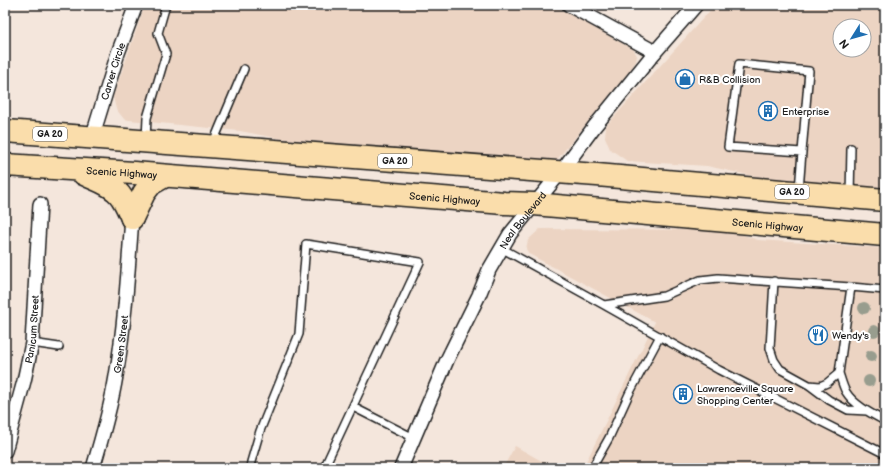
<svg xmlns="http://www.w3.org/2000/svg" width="890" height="473" viewBox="0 0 890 473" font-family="'Balsamiq Sans',sans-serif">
<rect width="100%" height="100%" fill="#f4e6dc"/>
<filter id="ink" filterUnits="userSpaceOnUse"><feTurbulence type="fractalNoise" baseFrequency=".025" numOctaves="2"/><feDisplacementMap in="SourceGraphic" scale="8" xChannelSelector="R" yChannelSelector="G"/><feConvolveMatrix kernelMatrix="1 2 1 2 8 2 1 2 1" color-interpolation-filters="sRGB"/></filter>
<g filter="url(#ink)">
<path fill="#ecd4c3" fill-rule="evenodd" d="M145,5h408l81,45 3,6 -1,5 -5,8 -75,92 -244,-16 -72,-14 -111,-11 -5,-1 -8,-10 -3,-12z
M715,5h170v183l-123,-10 -55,-12 -80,-5 -17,-12 -5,-12 1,-11zM840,26h24v24h-24z
M540,229l188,1 30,10 127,8v220h-302l72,-146 -126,-68 -3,-5 2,-9z
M515,446l39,22h-51z"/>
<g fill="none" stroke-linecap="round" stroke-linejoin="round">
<defs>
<path id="lane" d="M146,139l1,-21 19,-64 -8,-21 8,-28
M212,145l32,-76
M799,190l3,-38 -74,-5 11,-83 70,7 -7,81
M850,195l1,-47
M501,248l103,57 60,-9 36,-16 18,-2 133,9 34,3
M774,281l-4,67 4,12 6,9 29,16 11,1 7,-3 12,-10 12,-86
M604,305l115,65 166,84
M32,343l27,4
M839,373c2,6 4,14 7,19 8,13 26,22 39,29
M809,385l20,15 19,10 19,1
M353,407l61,31
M250,468l1,-6 9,-31 39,-97 7,-90 114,18 -96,206
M592,468l17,-30 20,-44 31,-58"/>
<g id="street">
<path d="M569,5l86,47"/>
<path id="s1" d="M92,138l26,-85 18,-48"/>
<path id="s2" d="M5,451l19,-70 8,-38 8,-139"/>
<path id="s3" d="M93,468c9,-30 18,-61 23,-92 9,-52 12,-105 16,-158"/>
<path id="s4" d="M401,468l46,-108 32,-65 10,-25 21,-36 50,-61 34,-46 61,-75 41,-47"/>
</g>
<g id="highway">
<path d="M5,131l592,44 288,25"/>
<path id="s5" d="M5,165l129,8 370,30 30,1 351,31"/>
<path d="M84,174c12,6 30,11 38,24 4,6 7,13 10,20"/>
<path d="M132,218l12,-25 7,-9 14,-8"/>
</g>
</defs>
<use href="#lane" stroke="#1c1c1c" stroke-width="10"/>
<use href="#street" stroke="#1c1c1c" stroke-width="16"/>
<use href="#highway" stroke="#1c1c1c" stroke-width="25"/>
<use href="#lane" stroke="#fff" stroke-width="7"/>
<use href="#street" stroke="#fff" stroke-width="13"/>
<use href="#highway" stroke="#faddab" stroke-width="22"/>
</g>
<g fill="#989d8e">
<circle cx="864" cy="308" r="6"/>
<circle cx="874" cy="331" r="6"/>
<circle cx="871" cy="356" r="6"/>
<circle cx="869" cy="381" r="6"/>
</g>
</g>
<defs>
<symbol id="shop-ring" viewBox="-11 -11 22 22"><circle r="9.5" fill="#fff" stroke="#1f6fb2" stroke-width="1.5"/><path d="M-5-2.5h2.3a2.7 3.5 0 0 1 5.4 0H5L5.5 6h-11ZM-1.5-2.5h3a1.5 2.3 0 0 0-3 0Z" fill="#1f6fb2"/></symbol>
<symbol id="building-ring" viewBox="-11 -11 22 22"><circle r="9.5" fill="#fff" stroke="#1f6fb2" stroke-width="1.5"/><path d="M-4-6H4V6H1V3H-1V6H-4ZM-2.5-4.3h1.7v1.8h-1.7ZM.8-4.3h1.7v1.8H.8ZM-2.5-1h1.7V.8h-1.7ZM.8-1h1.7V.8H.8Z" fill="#1f6fb2"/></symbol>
<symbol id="restaurant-ring" viewBox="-11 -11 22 22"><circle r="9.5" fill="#fff" stroke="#1f6fb2" stroke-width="1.5"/><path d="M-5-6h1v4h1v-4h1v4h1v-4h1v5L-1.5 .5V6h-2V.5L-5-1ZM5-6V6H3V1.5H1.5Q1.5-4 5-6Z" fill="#1f6fb2"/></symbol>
</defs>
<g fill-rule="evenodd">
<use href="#shop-ring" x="674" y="68" width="22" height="22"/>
<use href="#building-ring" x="757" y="100" width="22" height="22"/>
<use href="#restaurant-ring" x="807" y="324" width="22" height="22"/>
<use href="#building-ring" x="672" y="383" width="22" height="22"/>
</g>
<g text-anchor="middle" stroke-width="4" stroke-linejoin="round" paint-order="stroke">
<g fill="#fff" stroke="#606060" stroke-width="1">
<rect x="33" y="127" width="34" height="14" rx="3"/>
<rect x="378" y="154" width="34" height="14" rx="3"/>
<rect x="775" y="185" width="34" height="14" rx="3"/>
</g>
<g font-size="9" font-weight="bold" fill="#1c1c1c">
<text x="50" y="137">GA 20</text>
<text x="395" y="164">GA 20</text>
<text x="792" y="195">GA 20</text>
</g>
<g font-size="10" fill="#1c1c1c" stroke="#fff">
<text dy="4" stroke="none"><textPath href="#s1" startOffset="70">Carver Circle</textPath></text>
<text dy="4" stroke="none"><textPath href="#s5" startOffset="117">Scenic Highway</textPath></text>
<text dy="4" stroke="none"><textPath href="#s5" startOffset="441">Scenic Highway</textPath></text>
<text dy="4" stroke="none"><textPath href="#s4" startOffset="277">Neal Boulevard</textPath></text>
<text dy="4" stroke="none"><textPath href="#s5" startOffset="765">Scenic Highway</textPath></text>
<text dy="4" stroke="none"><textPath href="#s2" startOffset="125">Panicum Street</textPath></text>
<text dy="4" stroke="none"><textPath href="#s3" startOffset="127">Green Street</textPath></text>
</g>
<g font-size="10" fill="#1c1c1c" stroke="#fff" text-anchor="start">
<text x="699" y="83">R&amp;B Collision</text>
<text x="782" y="115">Enterprise</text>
<text x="832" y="339">Wendy's</text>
<text x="697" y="392">Lawrenceville Square<tspan x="697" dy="12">Shopping Center</tspan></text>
</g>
</g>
<rect width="890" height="473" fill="none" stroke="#fff" stroke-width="20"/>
<rect x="10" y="10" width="870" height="453" fill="none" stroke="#1c1c1c" stroke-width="1.5" filter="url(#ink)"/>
<g transform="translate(852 38) rotate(233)"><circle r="19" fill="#ffffff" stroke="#a4a4a4"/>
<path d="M0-3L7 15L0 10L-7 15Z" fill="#1f6fb2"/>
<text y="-6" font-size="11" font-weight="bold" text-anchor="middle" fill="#1c1c1c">N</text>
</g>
</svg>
